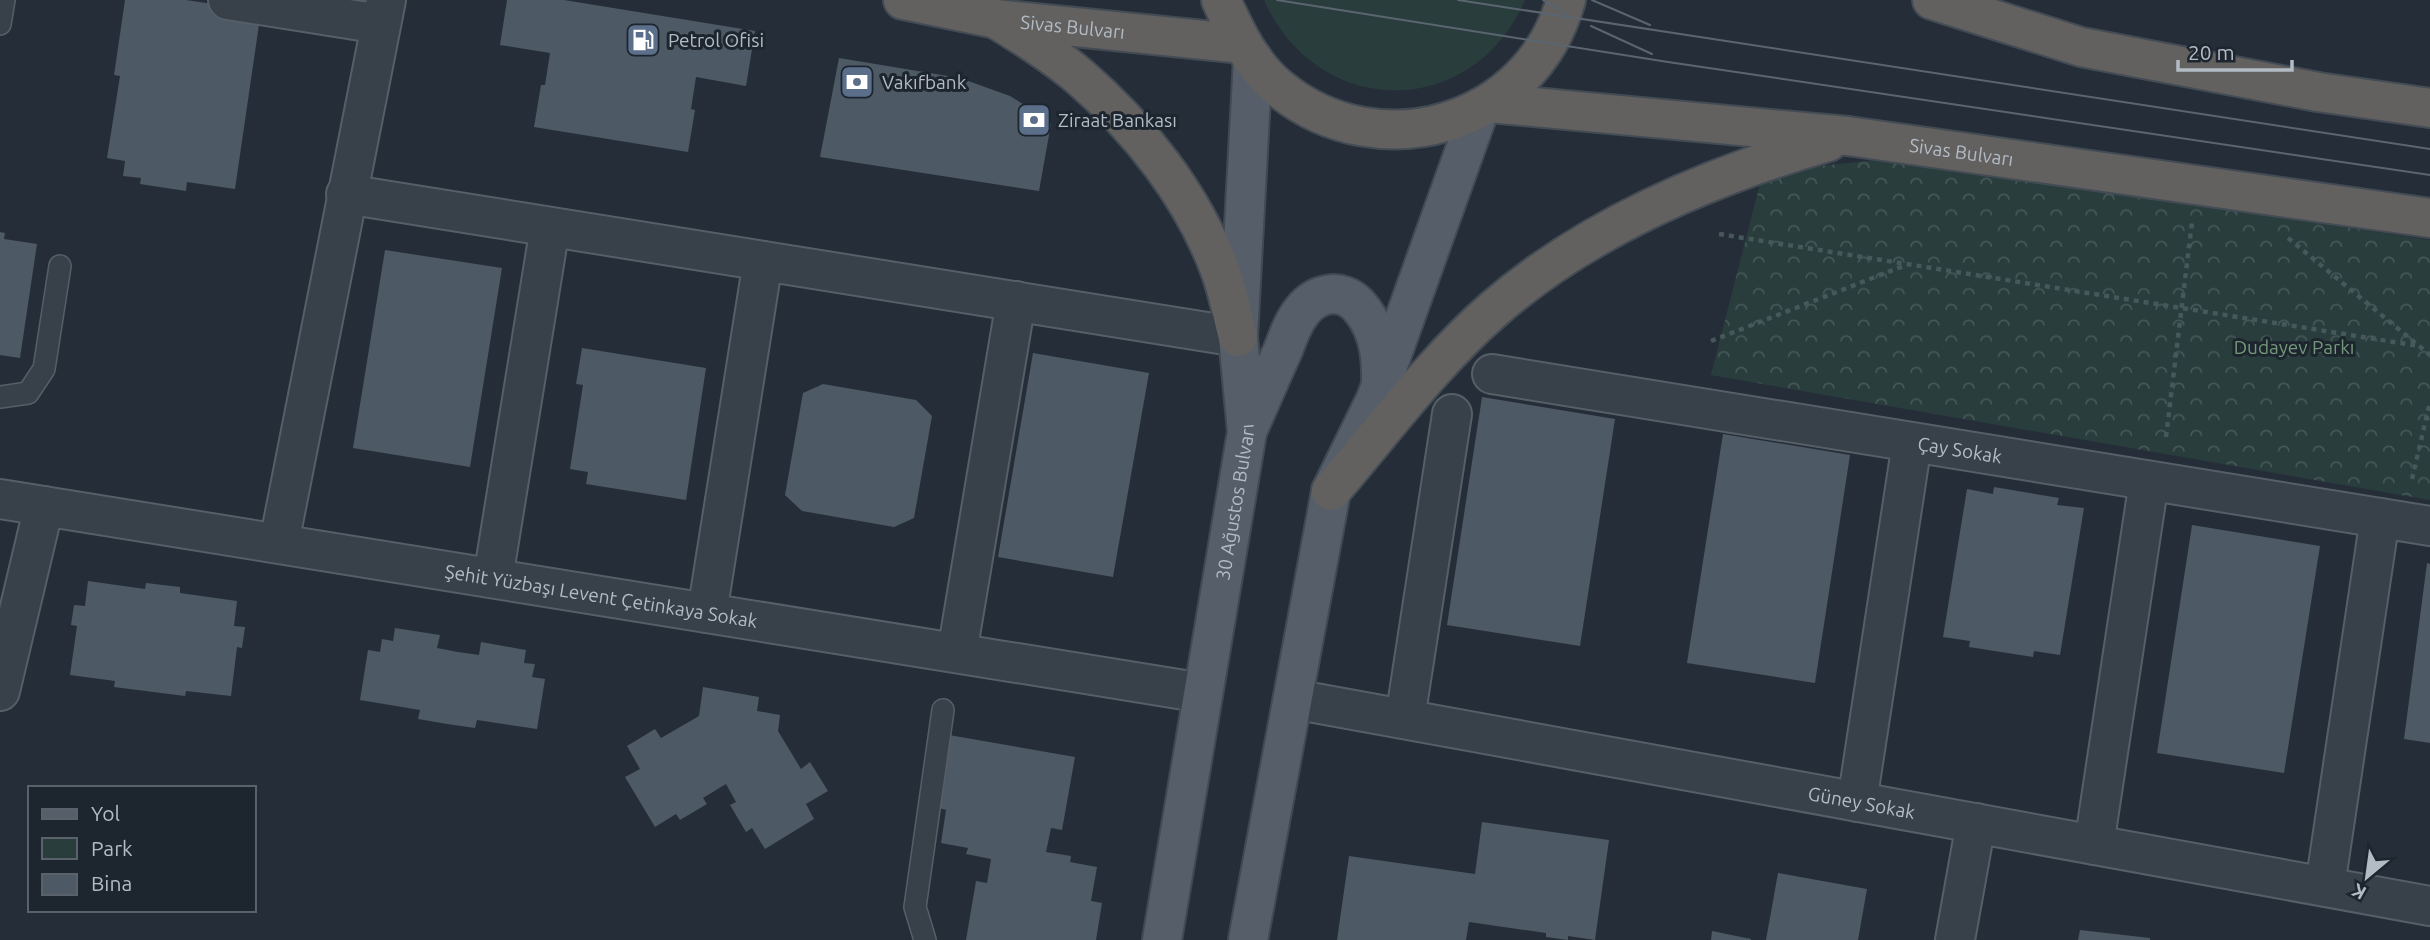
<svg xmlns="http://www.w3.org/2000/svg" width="2430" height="940" viewBox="0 0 2430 940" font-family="Ubuntu,sans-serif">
<defs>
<pattern id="forest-crowns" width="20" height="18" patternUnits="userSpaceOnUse" patternTransform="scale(1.75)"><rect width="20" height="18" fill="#293d3c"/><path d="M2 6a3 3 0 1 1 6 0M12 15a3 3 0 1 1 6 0" fill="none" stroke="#465757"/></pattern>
</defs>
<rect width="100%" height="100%" fill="#252e38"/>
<path fill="#293d3c" d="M1264,0h261c-52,121 -208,120 -261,0z"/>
<path fill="url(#forest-crowns)" d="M1885,159l545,81v260l-719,-125 52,-203z"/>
<path fill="#4d5964" d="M125,0h61l75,11 -26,178 -48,-7 -1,9 -46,-7 1,-6 -18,-2 2,-15 -18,-3 13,-82 -6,-1z
M507,0h57l191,31 -9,55 -50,-9 -5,32 4,1 -7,42 -154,-25 7,-42h4l5,-32 -50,-8z
M839,58l121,20 50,18 21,13 20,15 -12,67 -219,-34z
M0,232l5,1 -1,6 33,5 -17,114 -20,-3z
M385,250l117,18 -32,199 -117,-19z
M582,348l124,20 -20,132 -100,-16 2,-12 -18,-3 13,-84 -7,-1z
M1033,353l116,20 -36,204 -115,-20z
M823,384l93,16 16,16 -18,102 -20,9 -92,-16 -17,-16 18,-102z
M1482,397l133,22 -35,227 -133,-21z
M1723,434l127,21 -35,228 -128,-20z
M1994,487l65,11 -2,7 27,3 -24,147 -26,-4 -1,6 -64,-10 1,-6 -27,-4 24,-148 26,5z
M2192,525l128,21 -36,227 -127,-20z
M2427,563l3,1v179l-26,-4z
M88,581l57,8 1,-6 34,4v6l57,8 -3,25 11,1 -3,21 -5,-1 -6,49 -45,-5 -1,5 -71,-9 1,-6 -45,-6 7,-49 -6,-1 3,-20 11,1z
M395,628l45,7 -3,13 21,4 21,3 2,-13 45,8 -2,13 11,1 -3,13 13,2 -8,50 -60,-9 -2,8 -28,-4 -29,-5 2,-9 -60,-10 8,-50 12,2 2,-13 11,2z
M703,687l56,10 -2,14 23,4 -2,16 23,38 9,-7 18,29 -22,13 8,15 -49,30 -13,-21 -6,4 -16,-27 6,-3 -10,-18 -23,14 4,6 -27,16 -4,-6 -21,13 -30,-50 15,-8 -13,-23 28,-17 6,9 38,-22z
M949,735l126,22 -13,73 -11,-2 -5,24 25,4 -1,6 27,5 -6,34 11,2 -6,37h-130l10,-59 11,2 4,-24 -25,-5 2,-6 -27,-5 5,-33 -10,-3z
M1482,822l127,18 -14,100 -27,-4v4l-22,-3v-4l-77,-11 -3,18h-129l12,-84 126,18z
M1778,873l89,16 -9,51h-92z
M2080,930l70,8v2h-72z
M1712,931l39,8v1h-40z"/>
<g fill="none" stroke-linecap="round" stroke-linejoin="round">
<defs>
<path id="service" d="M0,24l4,-24
M0,397l28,-4 16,-24 16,-103
M925,940l-10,-33 28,-197"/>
<g id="minor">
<path d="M228,0l152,24"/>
<path d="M346,194l892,143"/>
<path id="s1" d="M1492,374l938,152"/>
<path id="s2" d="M0,499l1203,194"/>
<path d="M279,543l107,-543"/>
<path d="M493,578l57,-351"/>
<path d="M707,613l56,-352"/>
<path d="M957,653l59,-352"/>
<path d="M0,691l44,-185"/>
<path id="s3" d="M1293,699l1137,207"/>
<path d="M1405,719l47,-305"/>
<path d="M1857,802l55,-359"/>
<path d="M2094,845l55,-364"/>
<path d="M2325,886l55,-368"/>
<path d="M1955,940l21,-117"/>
</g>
<g id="primary">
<path d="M1248,429c12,-26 23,-53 35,-79 5,-13 10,-28 19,-39 14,-18 39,-24 56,-6 19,21 24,47 23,75"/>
<path id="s4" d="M1162,940l85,-508 -9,-95 15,-278"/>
<path d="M1248,940l83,-449 45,-92 104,-291"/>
</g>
<g id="trunk">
<path id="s5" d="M903,0l93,19 247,25"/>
<path d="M1221,0c15,33 30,65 58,88 100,82 252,37 287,-88"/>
<path d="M1932,0l149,47 237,45 112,16"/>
<path d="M996,19c29,18 58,36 84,58 59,51 113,119 140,193 8,21 12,45 18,67"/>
<path id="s6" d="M1490,103l358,33 582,82"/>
<path d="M1331,491c51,-59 104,-131 163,-182 93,-81 216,-133 334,-167"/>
</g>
</defs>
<use href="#service" stroke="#565e67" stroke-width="24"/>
<use href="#minor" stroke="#565e67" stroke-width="42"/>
<use href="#primary" stroke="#414952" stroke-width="42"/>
<use href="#trunk" stroke="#434b54" stroke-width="42"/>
<path stroke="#465859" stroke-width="4.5" stroke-dasharray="5 5" stroke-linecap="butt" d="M1719,234l700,112
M2288,238l142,117
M1711,341l195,-76
M2166,437l26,-215
M2412,479l18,-77"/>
<use href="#service" stroke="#384049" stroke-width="21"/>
<use href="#minor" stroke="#384049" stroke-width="38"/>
<use href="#primary" stroke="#565f69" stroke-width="38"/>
<use href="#trunk" stroke="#626160" stroke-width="38"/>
<path stroke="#5a6570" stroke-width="2" d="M1277,0l391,62 762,113
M1458,0l972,149
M1543,0l23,14
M1592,0l58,25
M1591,26l61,28"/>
</g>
<defs>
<symbol id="fuel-square" viewBox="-11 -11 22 22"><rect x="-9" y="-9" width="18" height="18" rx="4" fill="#5c6f8a" stroke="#1d252e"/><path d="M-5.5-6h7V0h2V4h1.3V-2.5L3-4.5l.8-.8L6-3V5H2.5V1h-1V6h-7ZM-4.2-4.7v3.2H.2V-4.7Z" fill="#fff"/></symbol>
<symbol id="bank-square" viewBox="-11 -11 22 22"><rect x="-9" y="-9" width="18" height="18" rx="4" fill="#5c6f8a" stroke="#1d252e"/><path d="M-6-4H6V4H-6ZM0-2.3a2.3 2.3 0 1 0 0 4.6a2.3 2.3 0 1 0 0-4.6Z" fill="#fff"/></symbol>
</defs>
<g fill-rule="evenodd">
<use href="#fuel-square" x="624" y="21" width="38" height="38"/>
<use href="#bank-square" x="838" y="63" width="38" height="38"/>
<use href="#bank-square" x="1015" y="101" width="38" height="38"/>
</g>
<g text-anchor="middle" stroke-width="6" stroke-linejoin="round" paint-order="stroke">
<g font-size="19" fill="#b3bbc5" stroke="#1d252e">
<text dy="7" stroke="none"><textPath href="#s5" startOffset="172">Sivas Bulvarı</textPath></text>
<text dy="7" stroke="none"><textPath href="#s6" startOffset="474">Sivas Bulvarı</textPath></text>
<text dy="7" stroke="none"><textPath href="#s1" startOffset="474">Çay Sokak</textPath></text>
<text dy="7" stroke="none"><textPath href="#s4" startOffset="444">30 Ağustos Bulvarı</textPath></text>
<text dy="7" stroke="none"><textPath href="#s2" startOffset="609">Şehit Yüzbaşı Levent Çetinkaya Sokak</textPath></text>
<text dy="7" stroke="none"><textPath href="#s3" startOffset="578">Güney Sokak</textPath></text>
</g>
<g font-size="19" fill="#b3bbc5" stroke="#1d252e" text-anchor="start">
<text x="668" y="47">Petrol Ofisi</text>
<text x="882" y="89">Vakıfbank</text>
<text x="1058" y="127">Ziraat Bankası</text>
</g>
<g font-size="19" fill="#74987a" stroke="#1d252e">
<text x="2294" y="354">Dudayev Parkı</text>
</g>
</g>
<rect x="28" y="786" width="228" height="126" fill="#1d252e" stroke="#59616a" stroke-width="2"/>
<rect x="42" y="809" width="35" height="10" fill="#565f69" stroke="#59616a" stroke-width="2"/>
<text x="91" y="821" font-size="21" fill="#b3bbc5">Yol</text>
<rect x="42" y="838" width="35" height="21" fill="#293d3c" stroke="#59616a" stroke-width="2"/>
<text x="91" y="856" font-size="21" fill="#b3bbc5">Park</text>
<rect x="42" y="874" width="35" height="21" fill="#4d5964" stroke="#59616a" stroke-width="2"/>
<text x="91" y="891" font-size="21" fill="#b3bbc5">Bina</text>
<g transform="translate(2367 877) rotate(209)" stroke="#1d252e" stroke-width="5" paint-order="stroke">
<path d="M0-5L12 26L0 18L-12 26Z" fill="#b3bbc5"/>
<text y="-10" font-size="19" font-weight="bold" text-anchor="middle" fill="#b3bbc5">K</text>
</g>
<path d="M2178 60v10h114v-10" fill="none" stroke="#b3bbc5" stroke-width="3.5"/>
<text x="2188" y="60" font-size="21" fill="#b3bbc5" stroke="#1d252e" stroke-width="5" paint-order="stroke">20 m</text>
</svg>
